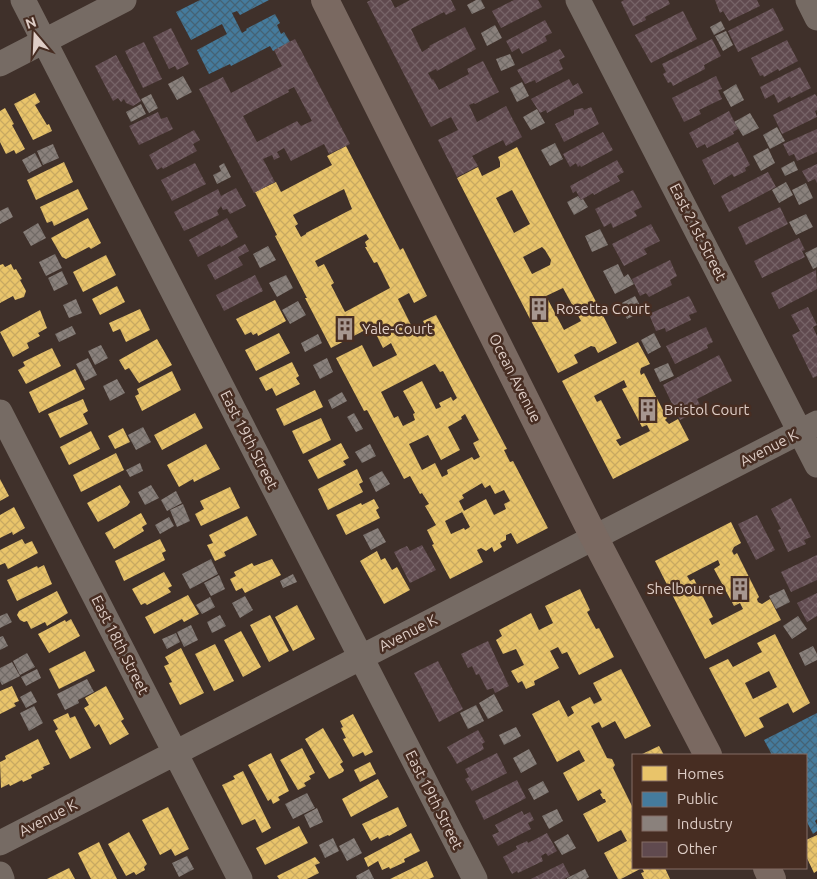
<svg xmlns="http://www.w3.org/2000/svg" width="817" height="879" viewBox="0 0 817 879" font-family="Ubuntu,sans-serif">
<defs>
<pattern id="homes-cross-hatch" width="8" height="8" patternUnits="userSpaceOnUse" patternTransform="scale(1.25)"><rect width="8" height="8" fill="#e9c46a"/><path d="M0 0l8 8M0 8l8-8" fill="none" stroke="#c8a961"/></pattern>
<pattern id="public-cross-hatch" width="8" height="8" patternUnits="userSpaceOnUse" patternTransform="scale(1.25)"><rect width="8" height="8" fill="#457b9d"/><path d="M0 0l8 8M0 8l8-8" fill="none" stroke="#446376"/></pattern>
<pattern id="industry-cross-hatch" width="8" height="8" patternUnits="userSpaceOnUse" patternTransform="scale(1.25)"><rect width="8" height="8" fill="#8a817c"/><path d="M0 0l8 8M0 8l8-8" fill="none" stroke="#716a66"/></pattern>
<pattern id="building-cross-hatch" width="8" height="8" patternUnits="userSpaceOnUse" patternTransform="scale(1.25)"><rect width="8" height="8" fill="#604a4f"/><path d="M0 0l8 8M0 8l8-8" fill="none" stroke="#766367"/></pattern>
</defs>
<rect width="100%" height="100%" fill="#3f302a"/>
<path fill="url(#homes-cross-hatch)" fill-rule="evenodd" d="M35,93l5,9 -5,3 12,20 2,-1 3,7 -19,9 -19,-36z
M5,108l9,16 -2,1 13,24 -9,5 -2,-4 -8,4 -6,-12v-31z
M346,146l54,104 3,-2 24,48 -13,7 -5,-10 -11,6 19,38 11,-6 -5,-10 13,-6 71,134 -3,1 6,12 3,-1 35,67 -31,16 -6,-11 -5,2v5l-6,3 2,4 -8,5 -2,-5 -6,4 -5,-3 -4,2 6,12 -33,17 -18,-34 2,-1 -7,-14 9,-5 -11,-19 4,-2 -7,-11 -2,1 -10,-18 -6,3 -37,-69 -3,1 -28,-53 26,-13 11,22 24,-12 -6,-12 -8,5 -10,-20 -3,2 -1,-2 -38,20 -26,-50h2l-32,-62 2,-1 -22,-43 21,-10 5,10 51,-27 -5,-9zM344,189l8,20 -46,24v1l-5,3 -6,-11 3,-2 -5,-9zM366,234l3,5 -4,3 2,5h-2l9,16 3,-1 13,26 -45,24 -14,-27 3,-2 -10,-19 -6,3 -3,-6zM435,364l5,8 3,-1 14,27 -4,3 -2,-4 -12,6 2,4 -5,2 -14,-28 -19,10 12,22 -2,1 2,6 -12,6 -5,-10 -4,2 -13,-26zM465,414l14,26 -6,3 7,14 -6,3 -2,-3 -25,13 1,4 -6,3 -7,-14 -13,7 -13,-26 19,-9 13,25 19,-10 -12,-23 14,-8 -1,-2zM482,483l3,5 5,-3 5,9 9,-4 6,11 -6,3 2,5 -12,6 -8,-16 -24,13 8,15 -5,3 -1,-2 -13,6 -6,-13 19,-10 -5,-10 5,-3 -2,-3z
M517,147l100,196 -19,10 -3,-6 -4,-1 -17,9 4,8 -20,10 -101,-195 21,-11 4,9 18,-9v-5l-2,-5zM512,190l18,34 -16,9 -18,-35zM542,247l3,3 6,10 -1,5 -18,9 -9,-17zM563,288l18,33 -17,9 -18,-34z
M64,162l9,20 -37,18 -9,-20z
M78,189l10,20 -34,17 -2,-5 -5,2 -7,-16z
M88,218l13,25 -10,6 -2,-2 -23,12 -4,-2 -11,-19z
M106,255l10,20 -33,17 -10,-20z
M3,264l2,3 6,-3 3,6 2,-1 6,10 -2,1 6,11 -2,6 -9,3 -2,-4 -13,7v-38z
M117,286l8,16 -25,13 -8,-16z
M275,300l11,21 -28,15 -1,-3 -4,2 -2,-3 -6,3 -9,-16z
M140,309l10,21 -24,12 -6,-13 -7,3 -4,-9z
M40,310l7,18 -9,5 2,3 -13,7 2,5 -16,9 -13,-25z
M279,333l11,20 -34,18 -11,-21z
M157,339l15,26 -33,18 -10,-15 -4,2 -6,-10z
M638,342l12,22 -9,4 -1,4 1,3 3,-2 23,45 -2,2 4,4 9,-5 11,21 -76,39 -51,-98zM624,380l3,7 -5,2 20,38 5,-2 3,6 -30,15 -4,-6 5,-2 -20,-38 -4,2 -3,-6z
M52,348l9,18 -35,18 -8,-14 7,-4 -2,-4z
M292,362l7,14 -3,2 4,6 -24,12 -4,-8 -6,3 -7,-13z
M75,369l10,20 -46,24 -10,-21z
M172,371l9,19 -39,21 -7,-15 4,-2 -2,-5z
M315,390l8,17 -39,19 -8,-17z
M83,399l5,12 -5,3 5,10 -28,14 -12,-24z
M195,413l8,15 -41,22 -8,-15z
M321,418l10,22 -28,14 -11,-23z
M123,428l7,14 -15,7 -7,-13z
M91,431l9,18 -31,16 -9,-18z
M341,443l8,15 -6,3 3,4 -28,14 -10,-19z
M206,444l14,25 -26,13 -1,-3 -14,8 -12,-22z
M116,453l8,17 -43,22 -8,-17z
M357,469l6,13 -4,2 4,8 -35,18 -10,-21z
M0,479l9,17 -9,5z
M120,485l10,17 -3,4 -29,16 -11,-19z
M230,487l10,21 -39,18 -6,-12 9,-5 -4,-8z
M374,499l5,9 -3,2 4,8 -34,17 -10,-20 25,-12 1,2z
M14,507l11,21 -12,7 -1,-3 -12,6v-23z
M141,513l6,11 -5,3 2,4 -30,18 -9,-16z
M247,516l10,19 -33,17 2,4 -11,5 -8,-16 6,-2 -4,-8z
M731,522l10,21 -7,4 -2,4 2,4 3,-2 22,44 -2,2 1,3 4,2 8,-5 11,21 -76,39 -50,-98zM718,560l2,5 -6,4 20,37 6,-3 3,6 -31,16 -3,-6 4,-2 -19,-38 -4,2 -3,-5z
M22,539l3,5 7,-3 6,12 -30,16 -3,-6 -5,2v-15z
M160,539l6,12 -4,2 3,7 -41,21 -9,-20z
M377,551l4,9 4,-2 7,12 5,-3 13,23 -26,14 -24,-43z
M272,559l9,16 -36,18 -3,-5 -6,3 -6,-12 6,-3 -2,-4 18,-9 2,3z
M44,565l8,19 -35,17 -10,-21 30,-14 1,2z
M164,572l8,14 -4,2 3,4 -24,13 -2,-2 -4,2 -9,-16z
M580,589l10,21 -3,2 9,17 3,-1 15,29 -35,18 -12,-23 -5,2 -4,-7 -8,4 9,17 -25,13 1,4 -9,4 -4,-8 -4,2 -7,-12 13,-6 -8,-16 -13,5 -7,-14 6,-4 -3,-6 32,-17 8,17 14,-7 -8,-17z
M57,591l11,22 -21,13 -2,-4 -14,7 -4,-8 -3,1 -4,-2 -3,-5 2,-4z
M188,595l11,19 -15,8 -2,-3 -28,15 -9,-17z
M297,605l18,34 -22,12 -18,-34z
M270,615l19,36 -20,11 -19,-37z
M71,619l9,17 -31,17 -11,-19 27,-14 1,2z
M241,631l20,36 -18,10 -19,-37z
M775,634l35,69 -17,10 -5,-10 -29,15 5,9 -19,10 -36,-69 19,-9 5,8 29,-15 -5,-9zM769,671l8,16 -24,12 -8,-16z
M215,644l19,37 -20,10 -19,-37z
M181,648l23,45 -24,12 -11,-22 3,-1 -8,-16 5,-2 -4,-7z
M85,651l10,20 -36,18 -10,-20z
M621,669l30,57 -26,13 -10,-18 -13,7 -3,-6 -8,4 16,32 5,1 3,6 -2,3 20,40v60h32l5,11h-26l-3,-6 3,-1 -2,-4 -21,11h-3l-14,-26 23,-12 -6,-11 -23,12 -15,-28 23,-12 -1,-3h-2l-3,-5 2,-1 -2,-4 -22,12 -15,-28 22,-12 -6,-11 -22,12 -25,-48 27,-14 9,17 6,-4 -3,-6 19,-10 4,7 8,-4 -9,-17z
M12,686l7,15 -5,2 2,3 -16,8v-23z
M106,686l18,33 -3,2 8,13 -19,11 -11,-21 -4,3 -11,-19 5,-3 -4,-7z
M68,713l2,5 5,-2 16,32 -21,11 -15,-28 3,-2 -5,-9z
M353,714l20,38 -8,4 -2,-4 -10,5 -10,-18 3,-1 -5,-10 2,-1 -3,-6z
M323,728l20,34 -3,2 4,6 -1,2 -14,7 -24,-40z
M38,739l12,25 -7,3 1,2 -13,6 1,3 -9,4 -1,-2 -12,6 -1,-2 -8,4 -1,-26 6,-3 -1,-3z
M659,746l5,9h-24z
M302,748l13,25 -6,3 2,3 -7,4 2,3 -8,4 -18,-30z
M271,753l18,38 -11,6 2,3 -7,4 -2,-5 -3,2 -20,-36z
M370,762l6,12 -16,8 -6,-12z
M243,771l28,57 -9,5 -7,-14 -13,6 -20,-40 13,-6 -2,-3z
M378,779l10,18 -37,20 -9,-18z
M168,807l21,42 -14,7 -4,-7 -11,6 -18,-35z
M398,807l9,19 -18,10 -1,-1 -9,4 -1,-2 -7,4 -9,-17z
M299,826l9,17 -43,22 -9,-17z
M129,832l18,32 -3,3 1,3 -9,5 -2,-3 -8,4 -18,-32z
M411,833l9,18 -16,8 1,3 -15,7 -1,-2 -7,3 -4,-9 -10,6 -4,-9z
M817,835v36l-3,2 -8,-17v-16z
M99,842l7,15 11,22h-26l-13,-26z
M315,857l5,6 -5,2 4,8 -12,6h-28l-2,-3z
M427,861l7,16 -5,2h-39z
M69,868l6,11h-28z"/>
<path fill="url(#public-cross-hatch)" d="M200,0h69l-29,15 -3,-4 -5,2 10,20 5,-3 -1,-1 29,-15 5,9 -3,2 4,9 3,-2 6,10 -17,9 -3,-5 -39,20 -1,-2 -21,10 -12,-24 30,-16 -5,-10 -31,16 -15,-28z
M817,713v106l-2,2 2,4v6l-4,3 -7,-14v-65h-34l-8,-15z"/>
<path fill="url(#industry-cross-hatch)" d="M476,0h5l4,8 -13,6 -5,-9z
M721,21l4,8 -11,6 -4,-8z
M495,25l7,13 -15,8 -6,-13z
M726,31l7,14 -10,6 -8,-15z
M510,54l5,11 -14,6 -5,-12z
M183,76l9,16 -15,8 -9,-16z
M522,82l7,14 -12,6 -7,-14z
M736,84l8,16 -13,7 -8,-15z
M151,94l7,14 -9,5 -8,-14z
M141,104l5,10 -15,8 -5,-10z
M537,109l8,14 -14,7 -8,-13z
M750,113l9,15 -16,8 -9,-14z
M777,127l8,14 -15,8 -7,-14z
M555,143l8,16 -13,7 -9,-16z
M53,144l6,14 -16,7 -6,-14z
M768,148l7,15 -14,8 -8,-15z
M35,153l7,13 -13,7 -7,-13z
M794,161l4,9 -13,6 -4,-8z
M224,163l7,14 -14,7 -4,-9 8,-4 -2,-5z
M786,182l7,13 -14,8 -7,-13z
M806,183l7,15 -14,7 -7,-15z
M578,196l3,4 2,-1 5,8 -14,8 -7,-13z
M8,207l5,10 -13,7v-13z
M806,214l7,13 -17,8 -7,-13z
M38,223l8,15 -15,8 -8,-14z
M600,229l8,16 -16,7 -7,-16z
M268,246l8,14 -16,8 -7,-14z
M817,247v20l-4,2 -8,-16z
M55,254l7,14 -16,8 -7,-14z
M618,264l6,13 4,-3 6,10 -19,10 -12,-23z
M62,271l6,13 -14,7 -6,-13z
M286,275l7,13 -16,9 -8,-14z
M635,296l8,15 -16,8 -7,-15z
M76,299l6,14 -13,5 -6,-13z
M298,301l8,14 -16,9 -8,-14z
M72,326l4,8 -17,8 -4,-8z
M654,333l7,14 -13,7 -7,-14z
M318,334l4,9 -17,9 -4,-9z
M101,345l7,13 -13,7 -7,-14z
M88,358l9,17 -12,6 -9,-17z
M327,358l6,14 -13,7 -7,-14z
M668,363l6,13 -14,6 -6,-13z
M117,379l8,14 -15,8 -7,-15z
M342,392l5,9 -15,8 -4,-9z
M354,413l9,16 -7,3 -9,-15z
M143,427l8,15 -15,8 -8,-15z
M370,444l6,12 -14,7 -7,-11z
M140,463l3,8 -13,6 -4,-7z
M382,471l8,13 -14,8 -7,-14z
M151,485l8,13 -14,7 -7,-13z
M176,491l6,12 -15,8 -6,-11z
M183,504l7,17 -13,6 -7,-17z
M169,517l5,9 -14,8 -5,-9z
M378,528l8,14 -15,8 -8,-15z
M211,559l7,15 -28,15 -8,-15z
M293,574l4,8 -14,6 -3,-7z
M219,575l6,14 -14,7 -7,-13z
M784,589l6,13 -14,7 -7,-13z
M245,596l8,14 -13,8 -8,-15z
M210,597l5,10 -13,7 -6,-9z
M7,613l5,9 -12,6v-12z
M220,615l6,11 -14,7 -5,-11z
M798,616l9,13 -15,10 -9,-13z
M191,625l7,15 -14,7 -7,-15z
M176,633l4,9 -13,7 -5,-10z
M3,636l5,10 -8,4v-13z
M813,646l4,8v6l-12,6 -6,-13z
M27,653l8,14 -15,8 -7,-14z
M12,662l8,14 -18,9 -2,-4v-13z
M37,669l4,9 -15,8 -5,-9z
M87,679l7,13 -16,8 1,3 -14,7 -8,-16z
M31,691l6,11 -11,6 -6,-11z
M494,694l9,17 -15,8 -9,-16z
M476,705l8,16 -16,8 -8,-16z
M34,706l9,17 -14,8 -9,-18z
M516,727l5,9 -17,9 -5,-10z
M529,749l8,15 -16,9 -8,-15z
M543,781l6,11 -15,8 -6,-11z
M307,793l8,15 -22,11 -8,-15z
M317,808l6,14 -13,6 -6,-13z
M557,809l6,12 -14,8 -7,-13z
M568,834l8,14 -14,7 -8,-13z
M333,838l6,13 -14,7 -6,-13z
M354,838l8,15 -15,8 -8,-15z
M187,856l7,13 -15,8 -7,-14z
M369,869l5,10h-17l-1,-3z
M585,869l4,8 -3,2h-19v-1z"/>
<path fill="url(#building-cross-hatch)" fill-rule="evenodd" d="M371,0h20l4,8 15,-8h41l5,10 -10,5 -2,-3 -33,17 11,23 8,-5 -1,-1 36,-19 11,22 -39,22 -1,-2 -8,4 4,7 1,-1 6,11 30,-16 -2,-5 16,-8 16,31 -24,12 -1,-1 -5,2 8,17 29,-16 16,31 -16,9 -3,-6 -31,16 6,10 -21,11 -19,-37 20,-10 -7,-13 -20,10 -64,-125z
M514,0h24l4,7 -41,21 -9,-17z
M624,0h44l2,4 -25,13 1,3 -13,6 -12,-24z
M715,0h42l3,6 -31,15 -6,-10 -3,2z
M773,8l11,22 -46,22 -10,-21z
M683,11l14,28 -46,24 -16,-28z
M545,20l7,13 -7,3 2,5 -25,13 -3,-6 -7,4 -6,-11z
M171,28l18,36 -12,6 -2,-4 -6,3 -16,-32z
M295,39l55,105 -21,10 -5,-10 -33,17 -7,-13 -7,4 3,5 -6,3 -2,-5 -9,4 12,23 -21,11 -55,-104 24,-12 8,16 51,-27 -8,-16zM294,87l18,34 -11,5 -4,-5 -40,21 -14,-26 46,-24 -1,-2z
M712,39l9,17 -17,9 1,4 -32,17 -2,-4 -3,1 -5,-9 3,-2 -4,-8z
M787,40l11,21 -19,10 -1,-2 -14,8 -1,-2 -3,1 -9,-18z
M144,42l18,37 -19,9 -18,-37z
M560,49l5,8 -6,3 4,9 -27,14 -1,-3 -10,4 -8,-14z
M116,55l25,46 -8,5 -7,-3 -2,-4 -3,3 -3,-4 -5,3 -18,-35z
M800,67l11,21 -20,10 -1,-2 -12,7 -4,-9 -9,5 -5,-12z
M716,76l6,13 -4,1 4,9 -23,11 2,4 -17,8 -12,-24z
M569,79l4,7 5,-3 5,10 -36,20 -1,-3 -6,3 -9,-14z
M815,94l2,3v13l-2,1 2,6 -35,17 -9,-19z
M591,107l8,17 -35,18 -9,-18 19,-9v-5l4,-1 5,-1 1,2z
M729,111l9,18 -5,3 1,2 -27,14 -2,-4 -8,4 -8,-15z
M158,112l3,7 6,-2 6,12 -34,16 -10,-19z
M817,129v23l-20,9 -3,-7 -5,2 -6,-12z
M194,130l6,10 -7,4 4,7 -34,18 -1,-2 -5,3 -8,-15z
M603,132l10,18 -32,17 -1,-2 -2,2 -2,-4 -6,4 -7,-13z
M738,142l12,23 -5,3 1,3 -12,6 -2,-3 -18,11 -12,-25z
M617,160l7,12 -7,4 3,5 -26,14 -1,-2 -12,7 -5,-9 -3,2 -3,-7z
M195,163l11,21 -34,17 -11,-21z
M817,164v19l-2,-4 -7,3 -6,-11z
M768,172l8,15 -47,25 -8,-16z
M236,188l10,18 -16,8 -3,-5 -4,1 -2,-4 -4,5 2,4 -35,16 -10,-19 44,-23 3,7z
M633,190l9,17 -8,4 3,5 -24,12 -2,-5 -7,4 -9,-18z
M780,207l8,17 -42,21 -8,-18z
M227,218l11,19 -17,10 -1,-2 -22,12 -9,-17z
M651,224l9,17 -16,8 3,5 -23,12 -12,-22z
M799,238l6,12 -3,1 3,6 -43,21 -8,-17z
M245,244l4,7 -11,6 5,8 -28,15 -8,-15z
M670,260l7,16 -7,4 2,5 -23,12 -3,-4 -6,3 -8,-17z
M816,270l1,19 -38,20 -8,-16z
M255,275l8,16 -39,20 -8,-16z
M689,296l8,16 -8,3 2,5 -25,12 -1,-4 -9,3 -7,-17z
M808,307l9,18 -4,2 4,9v40l-4,2 -21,-43 8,-4 -9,-16z
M706,327l7,15 -6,3 1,3 -33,16 -9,-18z
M719,355l13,26 -35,18 5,10 -22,11 -17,-35z
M791,498l20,39 -7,3 2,4 -18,8 -10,-22 3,-1 -10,-20z
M757,515l18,35 -19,10 -18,-36z
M422,545l14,25 -26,13 -16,-31 13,-6 3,5z
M817,555v25l-26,12 -10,-20z
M817,593v23l-10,6 -10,-19z
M488,641l21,45 -14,7 -2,-5 -6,2 -8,-16 -3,1 -4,-9 -4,2 -7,-14z
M438,661l25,48 -24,13 -25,-49z
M478,730l7,12 -3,2 2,5 -27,15 -10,-17z
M497,753l10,20 -35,18 -7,-12 4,-2 -4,-8z
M517,780l9,18 -42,22 -9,-19z
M522,811l2,4 6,-3 4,8 -6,3 3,6 -33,17 -6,-11 7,-3 -4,-7z
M547,833l10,18 -9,5 -2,-3 -5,3 2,5 -25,12 -1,-2 -5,3 -9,-17 14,-8 -1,-3 11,-5 1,2z
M563,863l7,13 -6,3h-33z"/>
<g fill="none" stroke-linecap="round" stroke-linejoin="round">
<path stroke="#766b64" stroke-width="25" d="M23,0l452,879
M578,0l239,465
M808,0l9,18
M0,64l124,-64
M0,412l240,467
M0,843l817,-420
M0,874l2,5"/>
<path stroke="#7a6961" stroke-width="28" d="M325,0l269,537 114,218
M767,868l5,11"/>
</g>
<defs>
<symbol id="building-bare" viewBox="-9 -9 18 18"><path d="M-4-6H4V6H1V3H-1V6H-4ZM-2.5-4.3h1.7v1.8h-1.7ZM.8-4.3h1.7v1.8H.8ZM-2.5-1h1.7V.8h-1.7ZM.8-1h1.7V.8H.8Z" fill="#a79790" stroke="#472d22" stroke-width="2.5" paint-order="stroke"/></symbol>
</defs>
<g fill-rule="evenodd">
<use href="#building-bare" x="523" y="293" width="32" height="32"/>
<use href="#building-bare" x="329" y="313" width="32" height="32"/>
<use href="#building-bare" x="632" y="394" width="32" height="32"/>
<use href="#building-bare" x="724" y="573" width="32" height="32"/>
</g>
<g text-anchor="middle" stroke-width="5" stroke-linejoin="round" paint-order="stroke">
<g font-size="15" fill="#dfcec7" stroke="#472d22">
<text transform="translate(698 232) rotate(63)" y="5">East 21st Street</text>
<text transform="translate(515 378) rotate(63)" y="5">Ocean Avenue</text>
<text transform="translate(249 440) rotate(63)" y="5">East 19th Street</text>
<text transform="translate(769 448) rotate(-27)" y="5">Avenue K</text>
<text transform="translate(408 633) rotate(-27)" y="5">Avenue K</text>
<text transform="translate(120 645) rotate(63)" y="5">East 18th Street</text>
<text transform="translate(434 800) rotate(63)" y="5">East 19th Street</text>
<text transform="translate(48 818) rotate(-27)" y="5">Avenue K</text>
</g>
<g font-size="15" fill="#dfcec7" stroke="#472d22" text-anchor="start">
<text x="556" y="314">Rosetta Court</text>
<text x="362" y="334">Yale-Court</text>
<text x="664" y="415">Bristol Court</text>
<text x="724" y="594" text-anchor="end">Shelbourne</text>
</g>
</g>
<rect x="632" y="754" width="175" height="115" fill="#472d22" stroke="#846d64"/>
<rect x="642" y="766" width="25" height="15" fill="#e9c46a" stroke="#846d64"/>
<text x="677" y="779" font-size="15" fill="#dfcec7">Homes</text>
<rect x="642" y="792" width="25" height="15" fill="#457b9d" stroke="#846d64"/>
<text x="677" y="804" font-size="15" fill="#dfcec7">Public</text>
<rect x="642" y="816" width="25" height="15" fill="#8a817c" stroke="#846d64"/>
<text x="677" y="829" font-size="15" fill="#dfcec7">Industry</text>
<rect x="642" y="842" width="25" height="15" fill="#604a4f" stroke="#846d64"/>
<text x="677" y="854" font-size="15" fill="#dfcec7">Other</text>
<g transform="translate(35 35) rotate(341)" stroke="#472d22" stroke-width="4" paint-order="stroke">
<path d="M0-4L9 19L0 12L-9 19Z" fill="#dfcec7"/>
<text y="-8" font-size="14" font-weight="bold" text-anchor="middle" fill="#dfcec7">N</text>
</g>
</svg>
